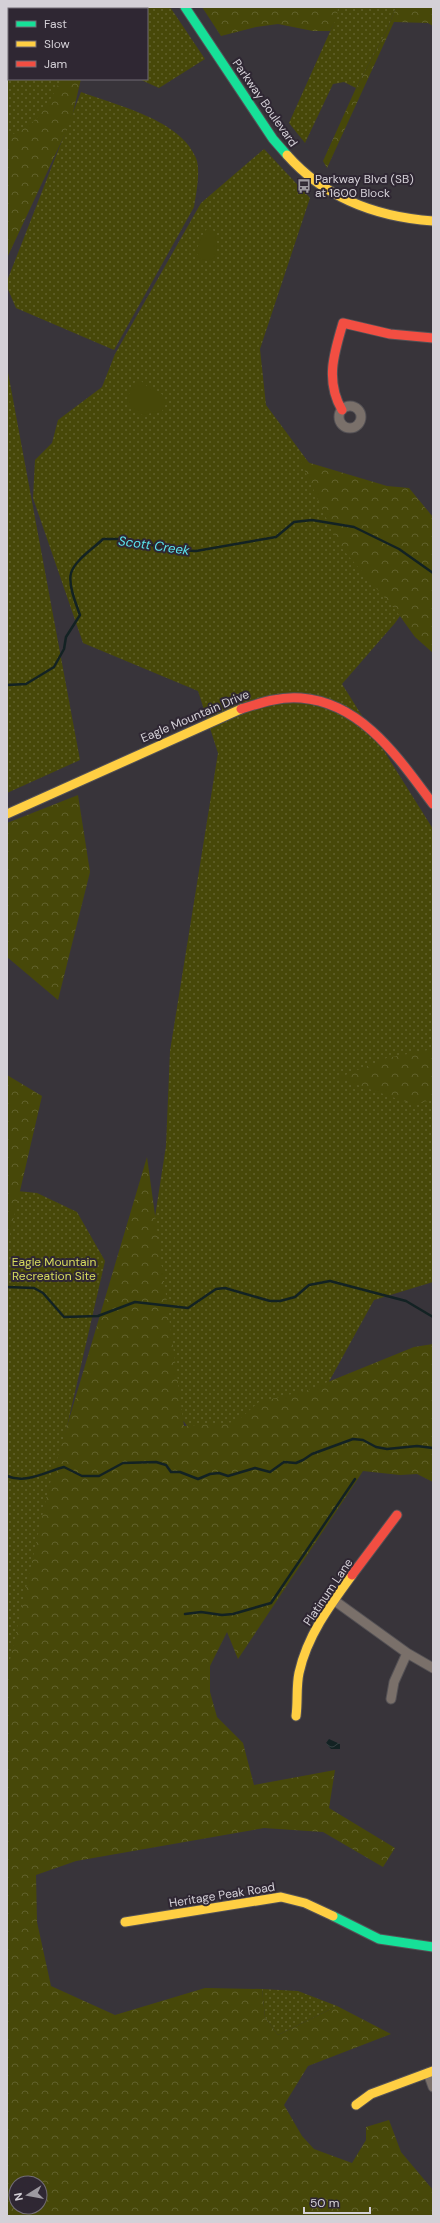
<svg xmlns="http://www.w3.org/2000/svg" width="440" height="2223" viewBox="0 0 440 2223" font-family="'DM Sans',sans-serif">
<defs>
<pattern id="grass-dots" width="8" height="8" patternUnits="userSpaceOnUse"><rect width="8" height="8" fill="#474809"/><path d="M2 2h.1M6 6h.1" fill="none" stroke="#61612c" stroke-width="1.8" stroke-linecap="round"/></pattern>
<pattern id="forest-crowns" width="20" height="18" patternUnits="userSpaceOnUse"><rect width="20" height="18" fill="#474809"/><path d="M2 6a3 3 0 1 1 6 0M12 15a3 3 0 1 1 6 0" fill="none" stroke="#61612c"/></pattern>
<pattern id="water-waves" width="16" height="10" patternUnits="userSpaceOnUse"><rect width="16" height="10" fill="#132223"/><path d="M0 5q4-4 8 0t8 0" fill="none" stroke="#344142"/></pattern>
</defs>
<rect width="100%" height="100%" fill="#38343a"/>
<path fill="url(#grass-dots)" d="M7,7h163l35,52 -46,29 -20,-9h8v-70h-138v70h69l-71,86z
M202,7h194l-9,23 -31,58 -12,-6 -11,2 -28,59 -16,-20 48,-107z
M81,92c35,13 100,28 115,66 5,12 0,36 -2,49l-80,143 -98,-42 -9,-21v-6z
M264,149l46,49 -50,151 6,56 55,74 98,110 -24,34 -53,61 91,145v453l-59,18 -59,107 -106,46 -45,-56 -15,-142 17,-109 4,-95 48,-298 -20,-62 -115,-48 -50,-145 2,-38 17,-17 6,-23 44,-33 13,-33 86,-151z
M7,367l73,393 -73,33z
M7,1190l30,3 40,19 28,49 -98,427z
M262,1989l36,2 39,15 -59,29 -13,-18z"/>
<path fill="url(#forest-crowns)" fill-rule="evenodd" d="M7,7h28l5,2h-31v24h-2z
M202,7h136l-1,11 -7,13h-17l-35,-7 -22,3 -35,9z
M396,7h37v19l-5,-3 -34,-1 -67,146 -4,-7 33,-73 31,-58z
M61,79h20l-10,42 -64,137v-122c30,-9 41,-31 54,-57z
M300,460l87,26 22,2 24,29v136l-18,-16 -18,-25 -59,-68z
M78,795l12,77 -32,128 -51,-43v-134z
M433,1049v51l-21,4 -74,-26 49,-20z
M7,1075l35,21 -35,151z
M147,1157l37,269 52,-4 23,-20 49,-12 106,-43 19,-3v138l-16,-8 -17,1 -37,-4 -125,188 -11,-27 -17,34v26l7,25 26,26 11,42 81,-15 -6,38 66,40 -12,19 -60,-35 -59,-4 -188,33 -40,14 1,47 14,64 64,29 90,-27 57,1 3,28 13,18 59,-29 54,28 -83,32 -24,39 18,31 12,13 38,14 14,-23v-13l23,-7 12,32 32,38v26h-426v-543l41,-183zM16,2183h24v24h-24z"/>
<path fill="#474809" d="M208,228l6,3c3,13 8,36 -15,27l-3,-7 8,-19z
M140,380l9,8 14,7 3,9 -4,7 -20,4 -15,-13 5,-18z"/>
<path fill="url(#water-waves)" d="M329,1739l11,5v5h-9l-5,-6z"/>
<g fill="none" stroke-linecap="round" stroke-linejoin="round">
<path stroke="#132223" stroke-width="2.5" d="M7,685l19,-1 28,-17 10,-18 2,-12 14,-22c-4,-11 -12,-30 -9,-42 4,-13 23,-25 32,-34h22l48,11 23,1 80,-14 18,-15 18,-2 42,7 45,22 34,24
M7,1287l27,1 9,5 21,24 34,-1 37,-14 53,6 28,-19 9,-1 45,13h10l15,-4 14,-12 21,-4 76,20 27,16
M7,1476c19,8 38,-4 57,-9l18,9h17l24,-13 33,-1 10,3 5,7h9l18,7 12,-5 9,-1 9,3 27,-8 15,4 14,-10 12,1 7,-3 9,-6 41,-15 10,1 13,7 11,2 30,-3 16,2
M185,1614l16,-2 21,3 11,-1 38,-11 84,-124"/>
<defs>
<path id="street" d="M339 417a11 11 0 1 1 22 0a11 11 0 1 1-22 0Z
M335,1601l72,52 26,15
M391,1699l3,-17 13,-29
M428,2073l5,14"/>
<path id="fast" d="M185,7l88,132 14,16
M333,1916l46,23 54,8"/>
<path id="slow" d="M287,155c38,43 90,62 146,66
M7,814l234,-105
M296,1716c2,-14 0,-29 3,-43 8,-37 31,-68 53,-98
M125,1922l156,-25 24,6 28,13
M356,2105l15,-11 62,-23"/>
<path id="jam" d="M342,410c-17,-29 -8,-57 1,-87l47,11 43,4
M241,709c19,-6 40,-13 60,-11 62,5 98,61 132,106
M352,1575l45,-60"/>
</defs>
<use href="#street" stroke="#545155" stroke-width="11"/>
<use href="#fast" stroke="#545155" stroke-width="11"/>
<use href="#slow" stroke="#545155" stroke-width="11"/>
<use href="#jam" stroke="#545155" stroke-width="11"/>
<use href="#street" stroke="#7a706a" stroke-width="9"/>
<use href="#fast" stroke="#16e098" stroke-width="9"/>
<use href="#slow" stroke="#ffcf43" stroke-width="9"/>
<use href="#jam" stroke="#f24e42" stroke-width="9"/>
</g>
<defs>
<symbol id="bus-bare" viewBox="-9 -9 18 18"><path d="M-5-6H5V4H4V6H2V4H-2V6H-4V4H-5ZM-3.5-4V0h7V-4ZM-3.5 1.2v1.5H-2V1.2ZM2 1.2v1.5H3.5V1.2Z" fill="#9d99a0" stroke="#2f2733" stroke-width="2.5" paint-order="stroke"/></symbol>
</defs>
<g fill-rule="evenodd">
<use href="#bus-bare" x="294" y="176" width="20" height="20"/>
</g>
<g text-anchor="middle" stroke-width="4" stroke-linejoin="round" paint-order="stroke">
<g font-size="12" fill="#d4d0d7" stroke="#2f2733">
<text transform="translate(265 103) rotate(55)" y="4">Parkway Boulevard</text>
<text transform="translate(195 716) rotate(-23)" y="4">Eagle Mountain Drive</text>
<text transform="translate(328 1592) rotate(-56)" y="4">Platinum Lane</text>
<text transform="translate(222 1895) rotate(-9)" y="4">Heritage Peak Road</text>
</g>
<g font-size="12" fill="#d4d0d7" stroke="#2f2733" text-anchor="start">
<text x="315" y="183">Parkway Blvd (SB)<tspan x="315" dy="14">at 1600 Block</tspan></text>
</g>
<g font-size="12" fill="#d7dc5e" stroke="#2f2733">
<text x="54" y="1266">Eagle Mountain<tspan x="54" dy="14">Recreation Site</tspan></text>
</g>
<g font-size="13" font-style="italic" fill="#5be5ee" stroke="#2f2733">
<text transform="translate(154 545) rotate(8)" y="5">Scott Creek</text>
</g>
</g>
<rect width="440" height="2223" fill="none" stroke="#d4d0d7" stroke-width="16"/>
<rect x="8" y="8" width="140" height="72" fill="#2f2733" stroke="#716b75"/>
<rect x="16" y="21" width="20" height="6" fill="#16e098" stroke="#716b75"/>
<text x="44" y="28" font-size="12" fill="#d4d0d7">Fast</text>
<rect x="16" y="41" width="20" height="6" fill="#ffcf43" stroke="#716b75"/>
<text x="44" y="48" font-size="12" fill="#d4d0d7">Slow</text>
<rect x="16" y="61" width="20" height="6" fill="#f24e42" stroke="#716b75"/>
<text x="44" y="68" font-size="12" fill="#d4d0d7">Jam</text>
<g transform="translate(28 2195) rotate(259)"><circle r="19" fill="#2f2733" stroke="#716b75"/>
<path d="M0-3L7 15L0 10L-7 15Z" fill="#9d99a0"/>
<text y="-6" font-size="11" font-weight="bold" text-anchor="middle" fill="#d4d0d7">N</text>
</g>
<path d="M304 2207v6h66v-6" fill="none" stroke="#d4d0d7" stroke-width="2"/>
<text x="310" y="2207" font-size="12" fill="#d4d0d7" stroke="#2f2733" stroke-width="3" paint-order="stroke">50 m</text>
</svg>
